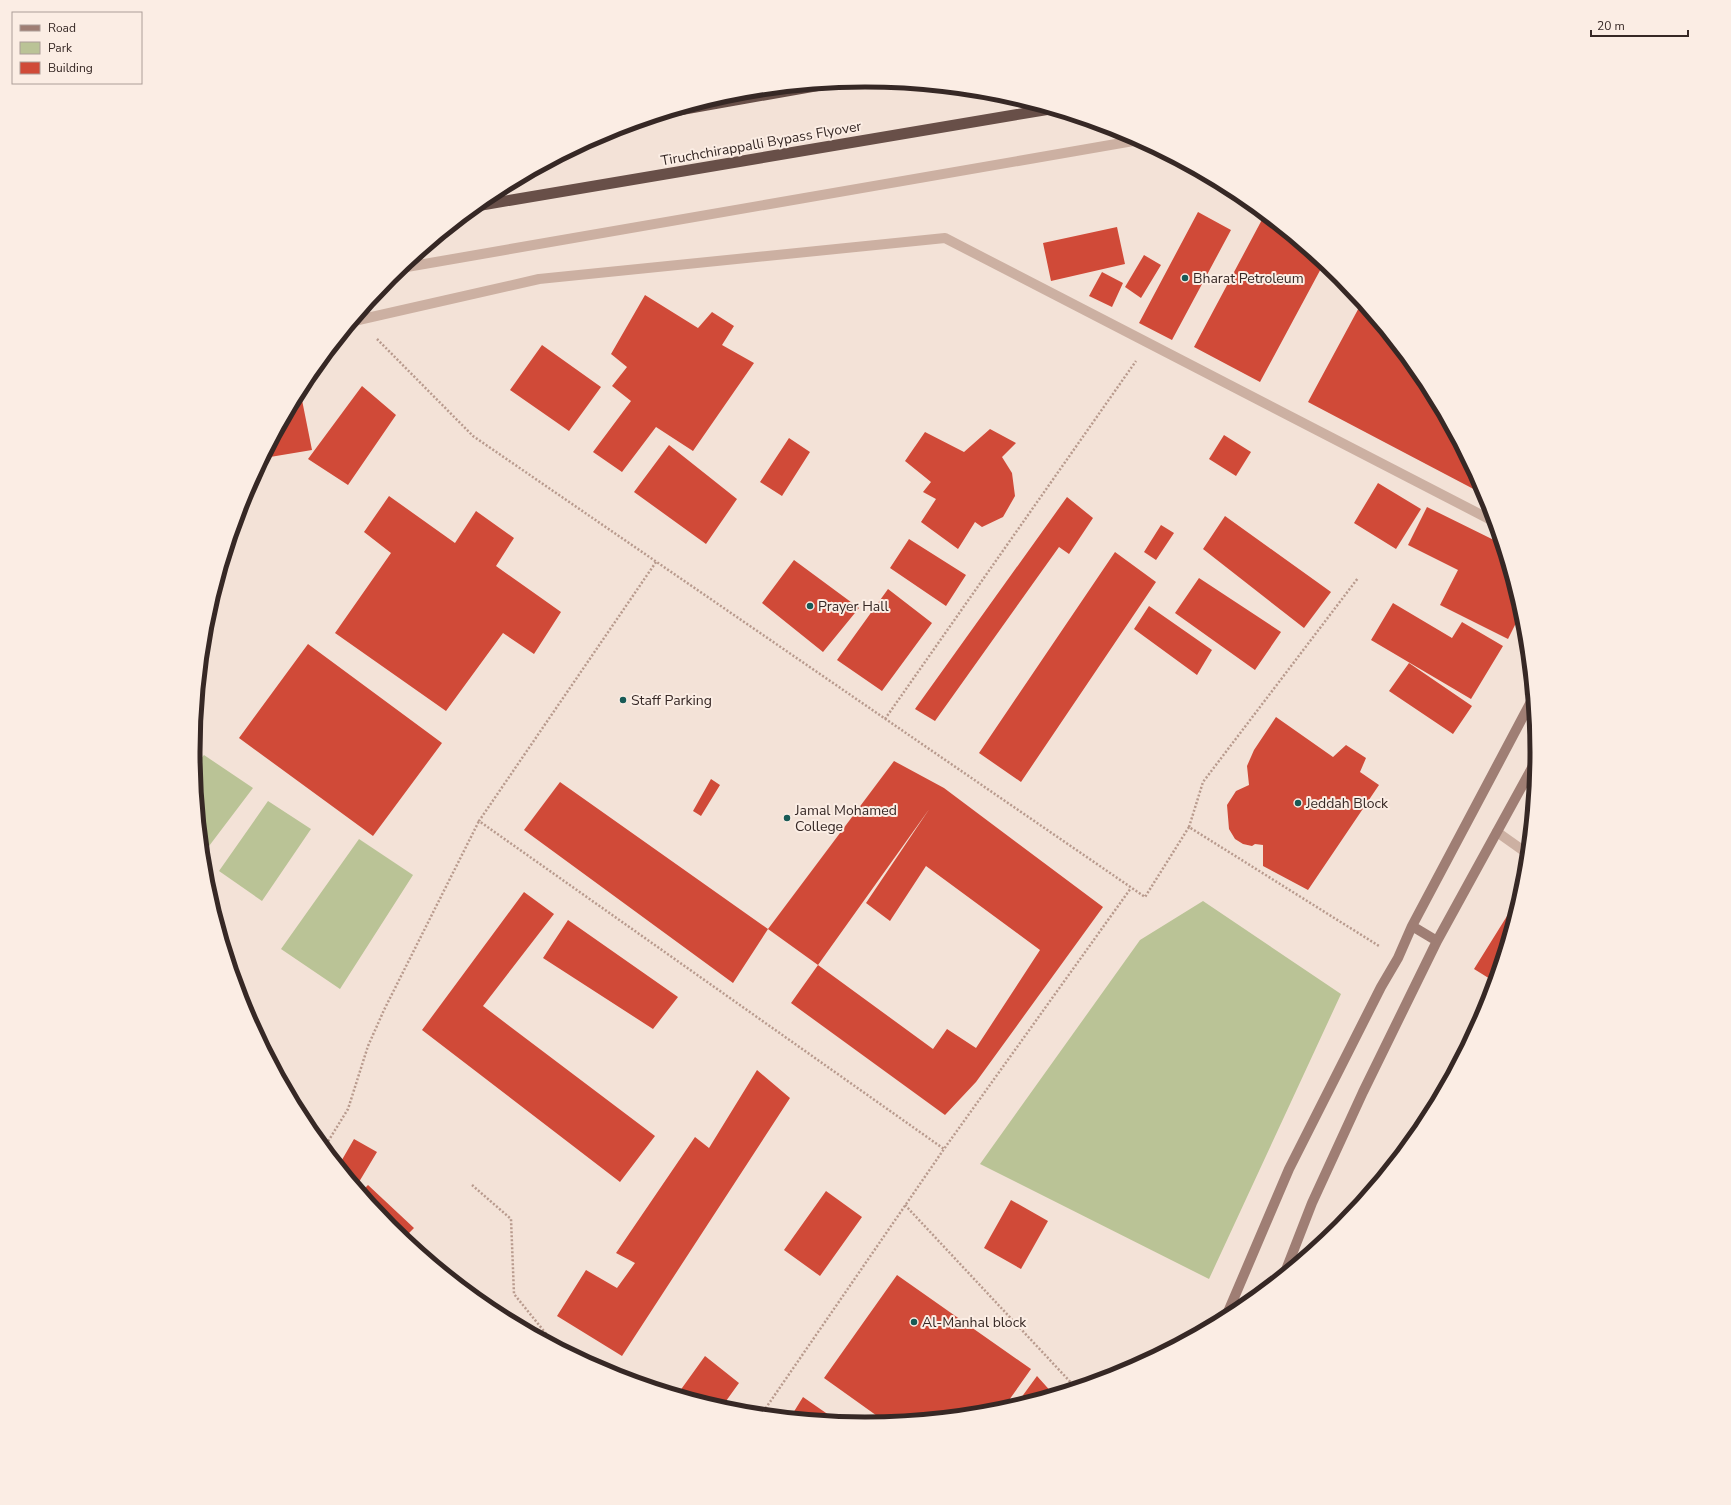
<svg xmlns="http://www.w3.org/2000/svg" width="1731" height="1505" viewBox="0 0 1731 1505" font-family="'Nunito Sans',sans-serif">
<rect width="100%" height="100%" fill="#f3e2d7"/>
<path fill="#bac396" d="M204,755l49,33 -50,66 -9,-87z
M268,801l43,28 -49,72 -43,-30z
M359,839l54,36 -73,114 -59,-40z
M1203,901l138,93 -132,285 -229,-115 160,-224z"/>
<path fill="#d04a38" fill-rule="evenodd" d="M1198,212l33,18 -59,110 -33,-17z
M1265,214l59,49 -64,119 -66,-35z
M1117,227l8,37 -74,17 -8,-38z
M1144,255l17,10 -20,33 -16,-11z
M1102,272l21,11 -11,24 -23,-11z
M645,295l53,33 14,-16 22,14 -12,19 32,18 -61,88 -37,-24 -34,45 -29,-20 38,-51 -19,-15 15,-19 -16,-13z
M1362,302l63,77 60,112 -2,3 -175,-92z
M542,345l59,42 -32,44 -59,-41z
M362,386l34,29 -48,70 -40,-26z
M300,390l12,60 -48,8 2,-3z
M990,429l26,14 -14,14 10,16 3,23 -12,21 -21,10 -7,-5 -17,27 -37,-27 15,-23 -13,-7 8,-10 -26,-21 20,-29 39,20z
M1224,435l27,17 -15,24 -27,-17z
M789,438l21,14 -28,44 -22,-14z
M669,445l68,54 -31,45 -72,-52z
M1378,483l43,26 -25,40 -42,-26z
M389,496l66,47 21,-32 38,27 -18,28 65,46 -27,42 -31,-21 -57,78 -111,-78 56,-80 -27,-21z
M1067,497l26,21 -24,36 -10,-7 -124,174 -20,-12z
M1427,507l75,37 20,67 -14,28 -68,-34 18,-35 -50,-25z
M1225,516l106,76 -27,36 -101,-79z
M1161,525l13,8 -18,27 -12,-8z
M909,539l57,36 -20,31 -56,-38z
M1115,552l41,30 -135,200 -42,-29z
M794,560l65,48 -36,44 -61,-49z
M1199,578l82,54 -26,38 -80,-57z
M888,589l44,34 -50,68 -45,-31z
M1393,603l59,35 10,-16 41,24 -32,53 -100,-59z
M1149,606l63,44 -15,25 -63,-46z
M308,644l134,99 -69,93 -134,-98z
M1409,663l63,43 -19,28 -64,-43z
M1276,717l57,40 13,-12 20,13 -6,14 19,13 -71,105 -45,-24v-21l-8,-1 -3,2 -9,-2 -8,-5 -6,-10 -2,-24 9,-14 13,-6 -2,-19 7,-16z
M894,761l50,27 159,119 -127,175 -31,33 -154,-112 27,-38 -50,-36zM930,808l-64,95 24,18 36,-55 114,84 -64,98 -29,-19 -14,20 -115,-84z
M711,779l9,6 -19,31 -8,-5z
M560,782l208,147 -35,54 -209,-153z
M524,892l30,22 -71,92 172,130 -35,46 -198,-152z
M1522,892v1l-27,89 -21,-13z
M568,920l110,77 -25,32 -110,-71z
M243,1006l10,7 -4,6 -5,-9z
M757,1070l33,28 -168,258 -65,-40 29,-46 31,18 18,-25 -19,-10 79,-116 14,11z
M354,1139l23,13 -21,35 -17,-22z
M368,1185l46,43 -11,11 -13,-11 -29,-36z
M826,1191l36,26 -42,59 -36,-26z
M1011,1200l37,21 -27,48 -37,-21z
M897,1275l134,94 -29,41 -115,13 -63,-45z
M705,1356l34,27 -18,25 -44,-13z
M1037,1376l17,19 -39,11z
M803,1397l36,25 -49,-4z"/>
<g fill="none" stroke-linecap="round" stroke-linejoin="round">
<path stroke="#b89a8d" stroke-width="2.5" stroke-dasharray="2 2" stroke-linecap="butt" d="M377,339l96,97 672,461 44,-70 190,119
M656,562l-177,259 465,328
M885,719l251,-358
M1189,827l14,-45 155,-204
M324,1148l24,-39 20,-63 16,-36 95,-189
M472,1185l39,34 3,75 42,52
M905,1205l171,183
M761,1415l183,-266 187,-261"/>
<path stroke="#ccb0a2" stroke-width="10" d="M354,321l185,-42 406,-41 550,284
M1497,832l31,22"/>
<path stroke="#ccb0a2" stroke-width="10" d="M401,268l738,-128"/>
<path stroke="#9f7e74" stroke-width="10" d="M1412,926l25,15
M1284,1275l28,-72 51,-111 74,-151 101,-184
M1225,1319l64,-150 92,-182 17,-29 14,-32 121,-228"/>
<path stroke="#684f48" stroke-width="11" d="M679,110l153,-27
M476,206l574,-97"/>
</g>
<g fill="#185a56" stroke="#fbede4" stroke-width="1.5">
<circle cx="1185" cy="278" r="4"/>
<circle cx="810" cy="606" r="4"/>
<circle cx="623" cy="700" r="4"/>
<circle cx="1298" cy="803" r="4"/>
<circle cx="787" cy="818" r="4"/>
<circle cx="914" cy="1322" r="4"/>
</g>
<g text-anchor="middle" stroke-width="4" stroke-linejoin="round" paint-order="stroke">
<g font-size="14" fill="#362825" stroke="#fbede4">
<text transform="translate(761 143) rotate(-10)" y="5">Tiruchchirappalli Bypass Flyover</text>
</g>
<g font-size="14" fill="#362825" stroke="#fbede4" text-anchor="start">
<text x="1193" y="283">Bharat Petroleum</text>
<text x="818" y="611">Prayer Hall</text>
<text x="631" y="705">Staff Parking</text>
<text x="1306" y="808">Jeddah Block</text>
<text x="795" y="815">Jamal Mohamed<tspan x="795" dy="16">College</tspan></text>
<text x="922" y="1327">Al-Manhal block</text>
</g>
</g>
<path d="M0 0H1731V1505H0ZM200 752a665 665 0 1 1 1330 0a665 665 0 1 1-1330 0Z" fill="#fbede4" fill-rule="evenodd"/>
<path fill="none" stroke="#362825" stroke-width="5" d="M200 752a665 665 0 1 1 1330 0a665 665 0 1 1-1330 0Z"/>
<rect x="12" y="12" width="130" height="72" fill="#fbede4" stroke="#ac9e98"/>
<rect x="20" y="25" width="20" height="6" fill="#9f7e74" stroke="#ac9e98"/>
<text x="48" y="32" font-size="12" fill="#362825">Road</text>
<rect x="20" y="42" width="20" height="12" fill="#bac396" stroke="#ac9e98"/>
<text x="48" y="52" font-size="12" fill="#362825">Park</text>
<rect x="20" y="62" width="20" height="12" fill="#d04a38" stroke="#ac9e98"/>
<text x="48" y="72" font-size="12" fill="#362825">Building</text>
<path d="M1591 30v6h97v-6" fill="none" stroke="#362825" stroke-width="2"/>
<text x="1597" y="30" font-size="12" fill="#362825" stroke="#fbede4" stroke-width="3" paint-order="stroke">20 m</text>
</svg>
